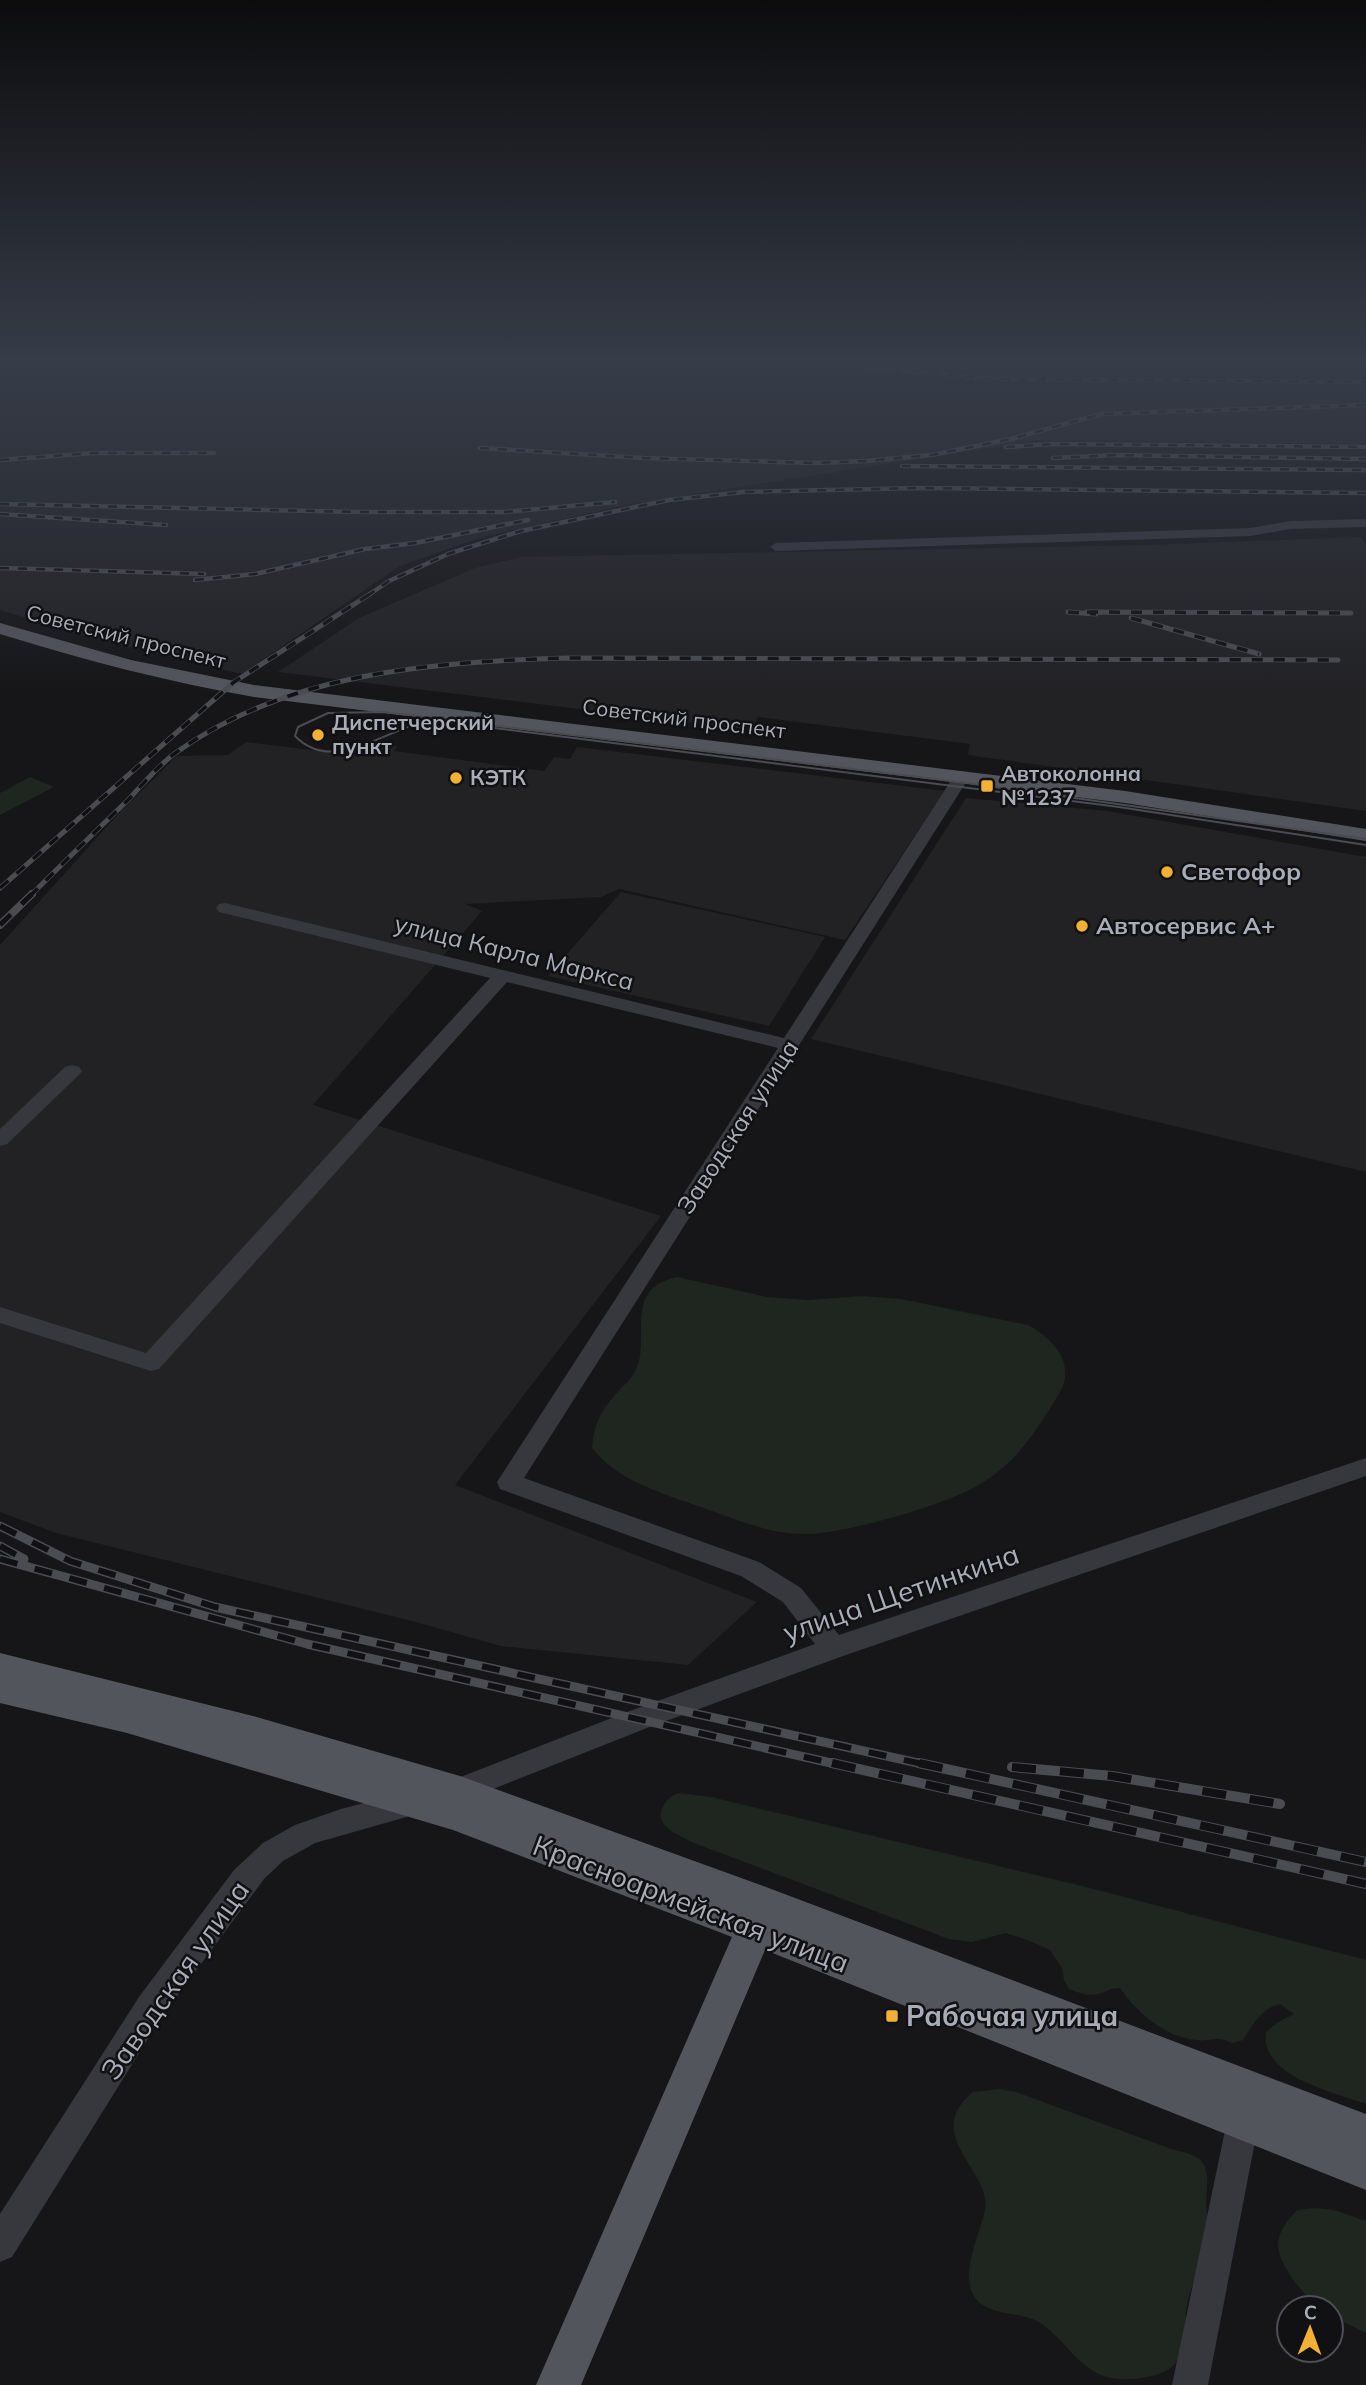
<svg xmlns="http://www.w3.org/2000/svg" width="1366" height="2385" viewBox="0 0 1366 2385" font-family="Mulish,sans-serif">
<rect width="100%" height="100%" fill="#161618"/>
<path fill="#222225" d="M0,360h1366v84l-329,-4 -411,65 -144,32 -82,29 -158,108 -151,-36 -91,-28z
M1361,537l5,7v267l-398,-56 2,-11 -212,-27 -7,13 -473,-58 81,-54 116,-50 47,-11 626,-12z
M246,742l115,14 11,-13 25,3 -3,5 150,20 10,-14 16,2 7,-12 368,44 -100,149 -226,-51 -18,8 -136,7 17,7 -169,194 348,111 -206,269 302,117 -69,63 -187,-19 -89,-25 -356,-88 -56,-21v-567l120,-133 57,-56 51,-1z
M966,798l141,13 259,46v315l-555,-133z
M621,892l204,45 -56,89 -221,-50z"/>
<path fill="#1e261f" d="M30,777l24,10 -54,28v-22z
M677,1277l90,20 41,3 54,-4 39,3 127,26c18,10 40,28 37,52 -1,12 -10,23 -16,33 -20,32 -39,57 -72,76 -32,19 -131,47 -168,48 -42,1 -78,-17 -117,-30 -36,-13 -76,-25 -100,-56 1,-21 9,-38 23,-53 7,-9 16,-15 21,-25 15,-33 -14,-81 41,-93z
M678,1793l33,4 371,89 284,74v144c-33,-12 -107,-28 -100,-72l12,-10 16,-8 -14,-10c-19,5 -27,20 -37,36l-11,3c-17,-8 -20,-1 -36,-3 -31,-3 -59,-27 -76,-52 -12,0 -12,4 -22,6 -10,3 -20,-2 -29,-5l-5,-9 -2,-12 -12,-18 -20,-9 -24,-8 -34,9 -23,-3 -255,-96c-12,-7 -40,-16 -32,-34 4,-9 7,-12 16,-16z
M1000,2089l16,3 158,58c38,7 34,20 32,53 0,8 3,17 3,26 -1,26 -18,51 -22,76 -4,20 2,45 -14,61 -13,12 -44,15 -61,12 -33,-5 -48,-42 -75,-57 -13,-7 -32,-6 -46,-12 -42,-15 -12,-70 -6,-99 8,-38 -65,-75 -12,-118z
M1315,2208l19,2 32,11v112l-35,-17v-8h-14c-14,-17 -39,-41 -39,-65 1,-13 11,-24 19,-33z"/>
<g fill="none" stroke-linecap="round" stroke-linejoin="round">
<path fill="#37383d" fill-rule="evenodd" d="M1366,519v8l-75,2 -41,7 -474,15 -6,-4 6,-4 474,-15 41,-7z
M962,771l8,5 -446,702 235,84 42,26 38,47 527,-177v18l-523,180 -196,72 -192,76 -10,-3 -4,-9 4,-9 182,-71 188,-68 -32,-42 -42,-26 -241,-87 -3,-7 281,-434 -271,-66 -348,387 -8,2 -151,-48v-16l146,46 344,-375 -271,-66 -3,-4 3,-4 6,-1 559,135 170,-262z
M72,1065l7,2 3,4 -3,4 -72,69 -7,2v-17l65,-62z
M414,1790l10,4 4,9 -4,9 -109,31 -32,18 -19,18 -103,139 -149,239 -12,5v-48l139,-217 95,-127 29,-27 32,-18 46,-16z
M1243,2105l12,5 4,11 -51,264h-36l55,-264 4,-11z"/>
<path fill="#53555c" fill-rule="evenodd" d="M0,623l131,37 123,25 871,106 241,38v12l-241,-38 -871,-106c-86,-15 -170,-37 -254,-63z
M0,1653l253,63 207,60 306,111 600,227v76l-601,-240 -184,435h-45l196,-448 -279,-107 -326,-97 -127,-30z"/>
<path stroke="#4a4c52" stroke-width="2" d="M1366,839l-406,-57 -577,-70 -55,1 -30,14 -3,9c34,35 79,2 116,-10 14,-4 29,-4 44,-3l664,84 247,38"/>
<defs>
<path id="rail-far4" d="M804,360l187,19 375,3
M1006,447l47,-3 313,3
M480,448l164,10 170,5 52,-2 66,-6 79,-16 90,-25 265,-9
M1053,458l62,-3 251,4
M0,460l93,-7h121
M902,466l464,4
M0,504l360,8h145l110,-10
M0,514l166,11
M0,568l204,6
M195,580l60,-6 110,-25 50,-6 113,-23
M367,596l22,-15 59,-27 73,-23 148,-31 74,-8 178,-4 445,5"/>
<path id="rail-far3" d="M1068,612l28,2
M1087,612l264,1
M1131,618l128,36
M0,888l234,-206 136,-88
M30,896c33,-33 66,-65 99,-97 14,-15 29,-33 45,-45 113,-82 258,-92 392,-96l772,2"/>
<path id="rail-far2" d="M0,925l32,-31"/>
<path id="rail-far1" d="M0,1526l70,35 145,46 712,158
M0,1546l24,13
M0,1559l307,85 533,121"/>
<path id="rail" d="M832,1763l534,121
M919,1763l447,99
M1012,1767l100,9 168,28"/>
</defs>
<use href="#rail-far4" stroke="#4a4c52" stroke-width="4.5"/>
<use href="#rail-far3" stroke="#4a4c52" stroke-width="5"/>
<use href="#rail-far2" stroke="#4a4c52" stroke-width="8"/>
<use href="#rail-far1" stroke="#4a4c52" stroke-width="9"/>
<use href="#rail" stroke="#4a4c52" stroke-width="10"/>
<use href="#rail-far4" stroke="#111113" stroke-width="2.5" stroke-dasharray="9" stroke-linecap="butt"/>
<use href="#rail-far3" stroke="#111113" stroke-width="3.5" stroke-dasharray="11" stroke-linecap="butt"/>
<use href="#rail-far2" stroke="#111113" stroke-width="5" stroke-dasharray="15" stroke-linecap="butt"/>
<use href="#rail-far1" stroke="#111113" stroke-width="6" stroke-dasharray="18" stroke-linecap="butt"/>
<use href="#rail" stroke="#111113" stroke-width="8" stroke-dasharray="24" stroke-linecap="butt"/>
</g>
<linearGradient id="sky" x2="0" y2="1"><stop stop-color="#0c0c0d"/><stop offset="0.52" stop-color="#363c48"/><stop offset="1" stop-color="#363c48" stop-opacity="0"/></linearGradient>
<rect width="1366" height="694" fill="url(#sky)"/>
<g fill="#f2b134" stroke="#111113" stroke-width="2.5">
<circle cx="318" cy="735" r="7"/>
<circle cx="456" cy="778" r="7"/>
<rect x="980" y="779" width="14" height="14" rx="3.5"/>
<circle cx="1167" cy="872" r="7"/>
<circle cx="1082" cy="926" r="7"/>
<rect x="885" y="2009" width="14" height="14" rx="3.5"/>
</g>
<g text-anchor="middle" stroke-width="5" stroke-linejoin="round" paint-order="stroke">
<g font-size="21" fill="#a8adb8" stroke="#111113">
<text transform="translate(126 637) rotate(14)" y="7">Советский проспект</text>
<text transform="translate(684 719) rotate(7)" y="7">Советский проспект</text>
</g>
<g font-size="21" font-weight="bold" fill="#a8adb8" stroke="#111113" text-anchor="start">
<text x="332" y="730">Диспетчерский<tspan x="332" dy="24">пункт</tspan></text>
<text x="1001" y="781">Автоколонна<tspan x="1001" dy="24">№1237</tspan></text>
<text x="470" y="785">КЭТК</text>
</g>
<g font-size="24" font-weight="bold" fill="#a8adb8" stroke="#111113" text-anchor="start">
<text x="1181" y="880">Светофор</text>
<text x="1096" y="934">Автосервис А+</text>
</g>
<g font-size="24" fill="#a8adb8" stroke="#111113">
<text transform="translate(514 953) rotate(14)" y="8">улица Карла Маркса</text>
<text transform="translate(738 1127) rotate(-57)" y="8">Заводская улица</text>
</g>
<g font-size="28" fill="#a8adb8" stroke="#111113">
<text transform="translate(901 1593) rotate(-19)" y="10">улица Щетинкина</text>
<text transform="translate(691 1904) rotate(21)" y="10">Красноармейская улица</text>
<text transform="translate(175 1980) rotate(-55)" y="10">Заводская улица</text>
</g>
<g font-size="28" font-weight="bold" fill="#a8adb8" stroke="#111113" text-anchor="start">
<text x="906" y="2026">Рабочая улица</text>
</g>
</g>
<g transform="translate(1310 2329) rotate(1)"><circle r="33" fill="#111113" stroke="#4d4f55" stroke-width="2"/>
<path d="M0-5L12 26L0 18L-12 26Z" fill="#f2b134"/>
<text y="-10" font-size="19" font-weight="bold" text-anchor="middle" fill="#a8adb8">С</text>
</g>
</svg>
